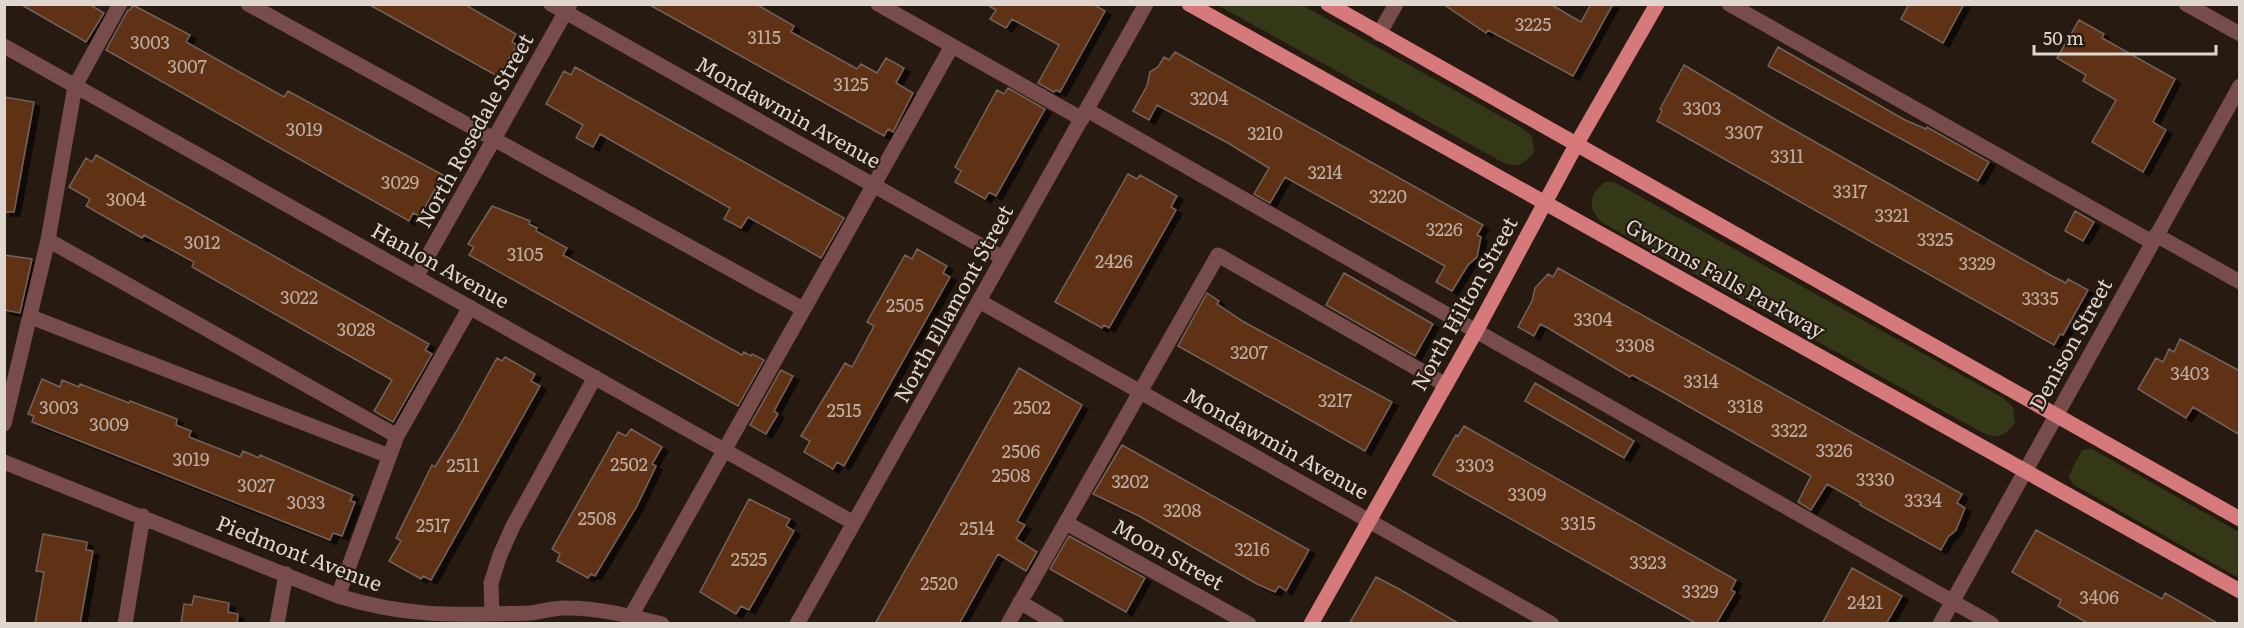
<svg xmlns="http://www.w3.org/2000/svg" width="2244" height="628" viewBox="0 0 2244 628" font-family="Literata,serif">
<defs>
<filter id="shadow"><feDropShadow dx="6" dy="4" stdDeviation="0" flood-color="#0009"/></filter>
</defs>
<rect width="100%" height="100%" fill="#261a11"/>
<path fill="#343816" d="M1217,5h85l220,123 10,8 2,16c-10,13 -16,16 -32,10z
M1605,182h9l389,216 10,9 2,16c-10,13 -17,16 -32,10l-382,-211c-14,-15 -12,-28 4,-40z
M2092,449l147,83v46l-165,-93 -6,-8 14,-27z"/>
<path fill="#5f3218" stroke="#736259" stroke-width="1.5" filter="url(#shadow)" d="M20,4h69l15,9 -18,29z
M368,4h96l52,30 -4,8 5,3 -18,32z
M648,4h108l38,22 -3,6 66,37 4,-5 16,9 9,-15 18,10 -8,15 17,10 -20,39 -5,-3 -4,7z
M986,4h107l12,7 -45,81 -4,-2 -2,2 -16,-9 21,-38 -47,-26 -6,9 -16,-9 6,-9z
M1443,4h107l31,18 10,-18h22l-40,72 -85,-46 -2,3z
M1909,4h55l-21,39 -42,-24z
M133,5l57,30 -4,7 98,55 4,-6 155,84 -23,41 -7,-3 -4,8 -303,-171 22,-40h2z
M2079,20l25,14 -2,4 73,41 -22,43 13,8 -23,42 -51,-30 24,-42 -33,-19 3,-6 -29,-17z
M1778,47l127,73 21,9 1,-2 62,35 -11,19 -210,-115z
M1175,52l308,173 -6,10 4,2 -4,20 -9,8 -16,26 -16,-9 9,-16 -160,-89 -15,26 -16,-9 15,-26 -41,-25 -71,-38 -8,15 -16,-9 14,-25 3,-14 8,-5 6,-10 5,3z
M1684,65l94,56 274,155 14,7 2,-4 20,11 -25,45 -3,-1 -6,11 -397,-224 5,-10 -2,-2z
M575,67l269,151 -23,40 -73,-41 -7,11 -17,-9 6,-11 -130,-74 -7,13 -17,-9 7,-13 -37,-21 18,-33 7,4z
M1008,88l37,21 -49,87 -7,-4 -4,7 -30,-17 6,-11 -6,-4 42,-77 7,4z
M4,97l30,5 -20,110h-10z
M96,155l333,189 -4,6 7,4 -39,68 -19,-11 18,-31 -200,-113 2,-5 -50,-27 -2,3 -56,-32 4,-7 -21,-12 17,-29 6,4z
M1128,174l9,5 3,-4 37,21 -6,11 5,3 -67,118 -5,-3 -2,3 -47,-26z
M492,206l38,15 -1,3 8,4 -1,3 31,17 -4,7 179,100 2,-3 7,4 1,-2 12,6 -26,46 -269,-151 5,-8 -6,-3z
M2075,211l19,11 -11,19 -18,-10z
M917,249l30,17 -4,7 7,4 -106,189 -7,-4 -4,7 -29,-17 6,-11 -9,-5 44,-73 7,4 22,-41 -7,-4 38,-67 7,4z
M4,255l28,4 -12,54 -16,-3z
M1558,268l404,226 -5,9 8,5 -9,22 -8,7 -7,13 -81,-45 1,-2 -34,-19 -16,26 -13,-8 13,-26 -146,-83 -33,-18 -2,2 -82,-49 -8,-4 -6,12 -16,-9 14,-26 3,-13 13,-14 5,3z
M1344,273l89,51 -18,32 -89,-51z
M1207,293l12,8 -2,3 27,18 148,80 -27,49 -187,-105z
M2180,339l60,32v64l-47,-28 -7,11 -48,-29 18,-31 7,4 6,-13 5,3z
M505,357l30,17 -4,7 9,5 -109,194 -8,-4 -2,3 -32,-18 12,-20 -5,-3 36,-73 3,2 21,-35 41,-74 5,3z
M1019,368l63,37 -65,116 8,4 -9,14 21,13 -11,19 -28,-17 -39,70h-84z
M781,370l12,6 -19,35 4,3 -12,20 -16,-9z
M42,379l18,8 2,-7 17,7 1,-3 49,19 1,-2 47,18 -1,6 15,6 -2,6 51,20 3,-6 16,7 1,-3 93,40 -3,6 5,1 -13,34 -9,-3 -3,7 -298,-118 2,-6 -6,-2z
M1535,383l99,58 -10,17 -99,-57z
M1464,426l272,154 -5,10 4,2 -19,32h-19l-264,-149 23,-40 2,1z
M631,429l31,18 -10,17 4,2 -19,40 -42,70 -4,-2 -3,4 -31,-17 3,-7 -8,-5 66,-117 8,4z
M1122,445l187,105 -23,41 -7,-5 -4,6 -18,-8 -118,-68 -46,-22z
M749,499l41,20 -4,7 8,5 -45,79 -8,-4 -5,8 -36,-22z
M2036,530l126,69 3,-6 54,31h-130l-31,-18 3,-6 -49,-28z
M43,534l44,8 -1,8 7,1 -13,73h-45l9,-52 -8,-1z
M1069,536l76,42 -19,34 -76,-43z
M1852,568l50,28 -16,28h-64z
M1376,577l23,12 61,35h-111z
M194,596l35,7 -1,9 10,2 -1,10h-56l3,-20 8,1z"/>
<g fill="none" stroke-linecap="round" stroke-linejoin="round">
<path stroke="#794c4c" stroke-width="15" d="M248,4l555,305
M551,4l452,254
M878,4l204,115
M1729,4l423,238
M2186,4l54,30
M1379,34l17,-30
M4,46l850,477
M1087,110l905,514
M2156,235l84,47
M48,240l349,196
M416,277l154,-273
M979,301l573,323
M31,317l358,139
M4,424l44,-184 27,-154 45,-82
M4,462l334,134c72,22 119,19 192,17 12,-1 24,-6 37,-5 32,0 64,8 95,16
M1066,523l183,101
M338,596l59,-160 73,-129
M1020,602l37,22
M492,614l-1,-31 9,-28 13,-29 82,-149
M631,616l321,-570
M125,624l18,-108
M277,624l9,-50
M797,624l349,-620
M1008,624l210,-369 228,130
M1940,624l300,-538"/>
<path stroke="#d5797a" stroke-width="15" d="M1189,4l1051,587
M1328,4l912,515
M1311,624l165,-293 100,-186 81,-141"/>
</g>
<g text-anchor="middle" stroke-width="4.5" stroke-linejoin="round" paint-order="stroke">
<g font-size="18" fill="#bfada2">
<text x="1533" y="31">3225</text>
<text x="764" y="44">3115</text>
<text x="150" y="49">3003</text>
<text x="187" y="73">3007</text>
<text x="851" y="91">3125</text>
<text x="1209" y="105">3204</text>
<text x="1702" y="115">3303</text>
<text x="304" y="136">3019</text>
<text x="1744" y="139">3307</text>
<text x="1265" y="140">3210</text>
<text x="1787" y="163">3311</text>
<text x="1325" y="179">3214</text>
<text x="400" y="189">3029</text>
<text x="1850" y="198">3317</text>
<text x="1388" y="203">3220</text>
<text x="126" y="206">3004</text>
<text x="1892" y="222">3321</text>
<text x="1444" y="236">3226</text>
<text x="1935" y="246">3325</text>
<text x="202" y="249">3012</text>
<text x="525" y="261">3105</text>
<text x="1114" y="268">2426</text>
<text x="1977" y="270">3329</text>
<text x="299" y="304">3022</text>
<text x="2040" y="305">3335</text>
<text x="905" y="312">2505</text>
<text x="1593" y="326">3304</text>
<text x="356" y="336">3028</text>
<text x="1635" y="352">3308</text>
<text x="1249" y="359">3207</text>
<text x="2190" y="380">3403</text>
<text x="1701" y="388">3314</text>
<text x="1335" y="407">3217</text>
<text x="1745" y="413">3318</text>
<text x="59" y="414">3003</text>
<text x="1032" y="414">2502</text>
<text x="844" y="417">2515</text>
<text x="109" y="431">3009</text>
<text x="1789" y="437">3322</text>
<text x="1834" y="457">3326</text>
<text x="1021" y="458">2506</text>
<text x="191" y="466">3019</text>
<text x="629" y="471">2502</text>
<text x="463" y="472">2511</text>
<text x="1475" y="472">3303</text>
<text x="1011" y="482">2508</text>
<text x="1875" y="486">3330</text>
<text x="1130" y="488">3202</text>
<text x="256" y="492">3027</text>
<text x="1527" y="501">3309</text>
<text x="1923" y="507">3334</text>
<text x="306" y="509">3033</text>
<text x="1182" y="517">3208</text>
<text x="597" y="525">2508</text>
<text x="1578" y="530">3315</text>
<text x="433" y="532">2517</text>
<text x="977" y="535">2514</text>
<text x="1252" y="556">3216</text>
<text x="749" y="566">2525</text>
<text x="1648" y="569">3323</text>
<text x="939" y="590">2520</text>
<text x="1700" y="598">3329</text>
<text x="2099" y="604">3406</text>
<text x="1865" y="609">2421</text>
</g>
<g font-size="21" fill="#dfd6d0" stroke="#261a11">
<text transform="translate(788 113) rotate(29)" y="7">Mondawmin Avenue</text>
<text transform="translate(475 131) rotate(-61)" y="7">North Rosedale Street</text>
<text transform="translate(440 266) rotate(29)" y="7">Hanlon Avenue</text>
<text transform="translate(1725 279) rotate(29)" y="7">Gwynns Falls Parkway</text>
<text transform="translate(954 304) rotate(-61)" y="7">North Ellamont Street</text>
<text transform="translate(1465 304) rotate(-61)" y="7">North Hilton Street</text>
<text transform="translate(2071 345) rotate(-61)" y="7">Denison Street</text>
<text transform="translate(1276 444) rotate(29)" y="7">Mondawmin Avenue</text>
<text transform="translate(299 554) rotate(21)" y="7">Piedmont Avenue</text>
<text transform="translate(1168 555) rotate(29)" y="7">Moon Street</text>
</g>
</g>
<rect width="2244" height="628" fill="none" stroke="#dfd6d0" stroke-width="12"/>
<path d="M2034 45v9h182v-9" fill="none" stroke="#dfd6d0" stroke-width="3"/>
<text x="2043" y="45" font-size="18" fill="#dfd6d0" stroke="#261a11" stroke-width="4.5" paint-order="stroke">50 m</text>
</svg>
